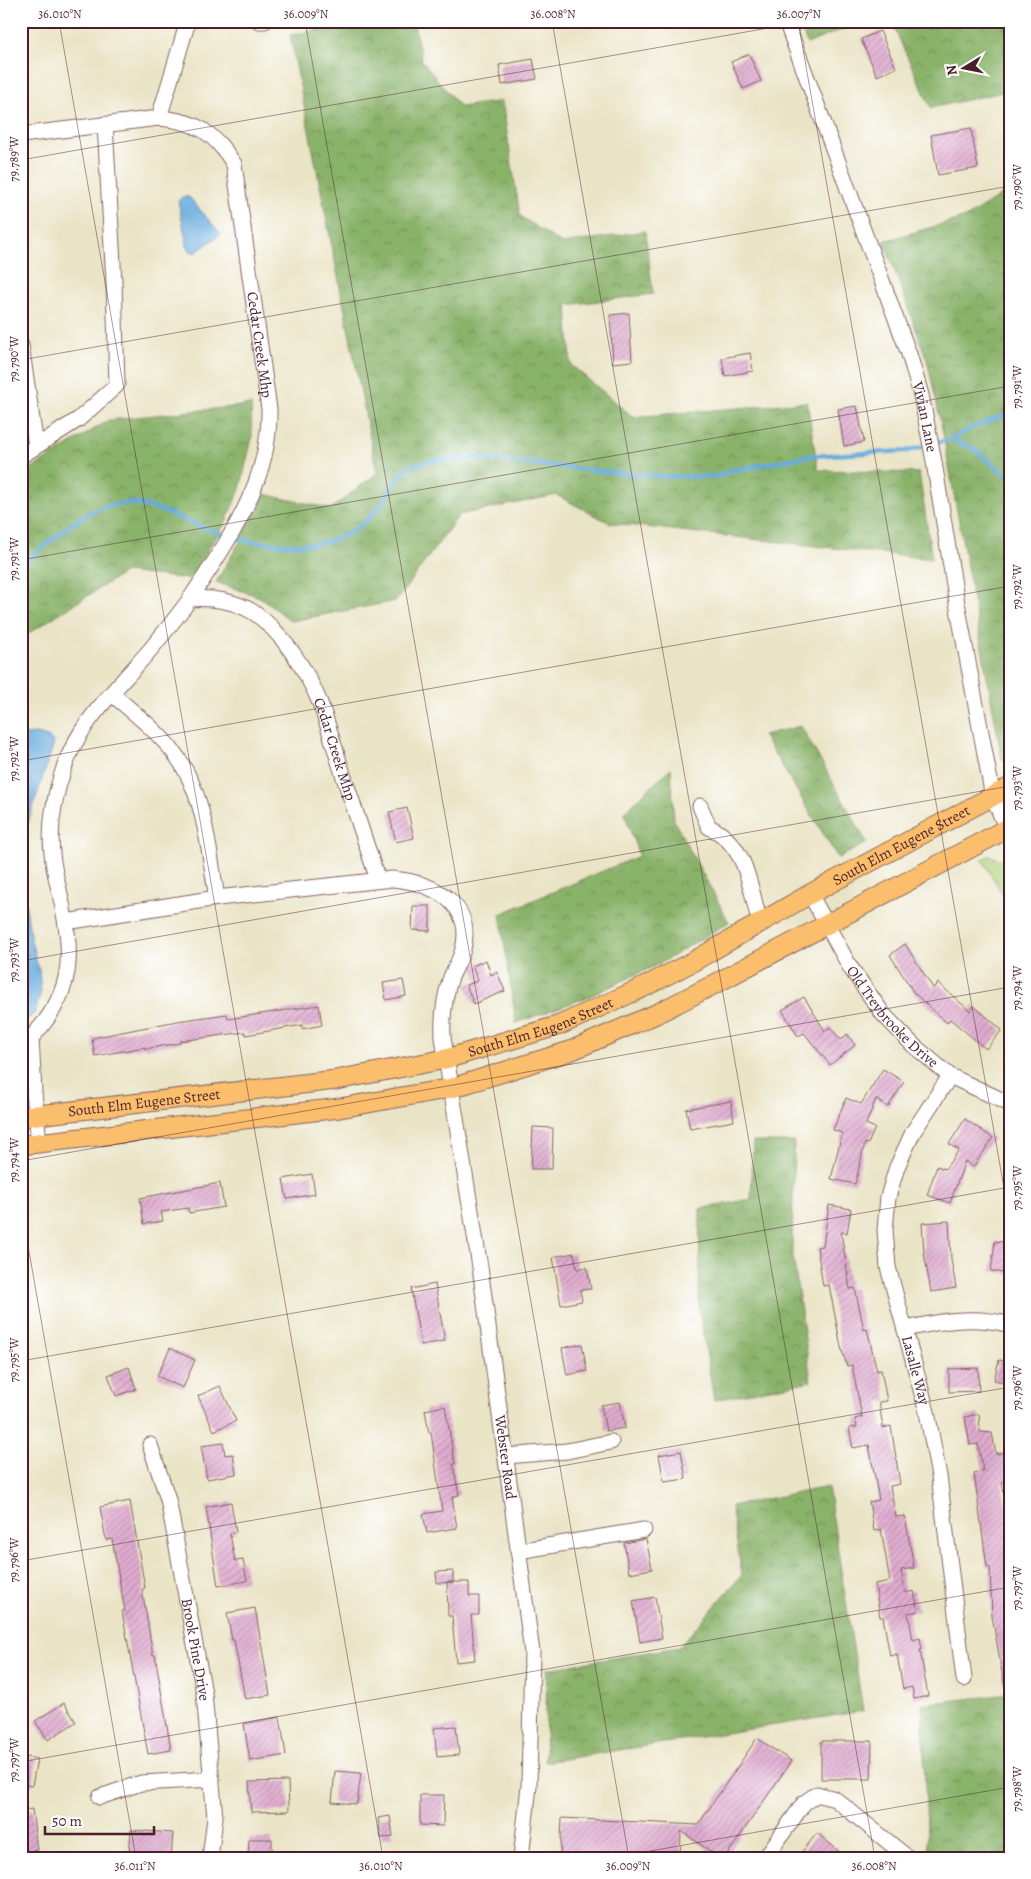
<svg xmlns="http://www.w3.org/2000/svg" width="1031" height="1879" viewBox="0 0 1031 1879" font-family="Alegreya,serif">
<defs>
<pattern id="grass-tufts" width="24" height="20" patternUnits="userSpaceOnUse" patternTransform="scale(1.25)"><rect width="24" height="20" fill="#aed17a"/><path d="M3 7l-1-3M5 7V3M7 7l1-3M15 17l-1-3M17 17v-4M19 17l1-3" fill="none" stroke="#97b36a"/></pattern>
<pattern id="forest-crowns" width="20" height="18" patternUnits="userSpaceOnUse" patternTransform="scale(1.25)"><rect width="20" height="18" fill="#8ab36a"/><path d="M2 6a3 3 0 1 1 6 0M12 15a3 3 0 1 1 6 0" fill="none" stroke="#739157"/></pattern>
<pattern id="building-hatch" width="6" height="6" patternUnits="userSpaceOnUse" patternTransform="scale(1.25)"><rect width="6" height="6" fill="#e0acd0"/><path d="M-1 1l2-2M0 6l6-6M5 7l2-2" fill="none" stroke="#b88ba9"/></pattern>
</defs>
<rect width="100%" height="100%" fill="#fff"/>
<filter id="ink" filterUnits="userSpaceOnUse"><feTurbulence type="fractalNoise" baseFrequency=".02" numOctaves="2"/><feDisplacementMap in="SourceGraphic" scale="10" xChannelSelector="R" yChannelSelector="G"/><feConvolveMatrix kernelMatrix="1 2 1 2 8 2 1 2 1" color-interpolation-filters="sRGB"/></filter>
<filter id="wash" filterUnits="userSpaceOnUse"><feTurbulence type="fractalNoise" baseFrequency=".0096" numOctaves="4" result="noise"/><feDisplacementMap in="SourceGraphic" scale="20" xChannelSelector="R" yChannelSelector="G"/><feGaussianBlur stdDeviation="1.12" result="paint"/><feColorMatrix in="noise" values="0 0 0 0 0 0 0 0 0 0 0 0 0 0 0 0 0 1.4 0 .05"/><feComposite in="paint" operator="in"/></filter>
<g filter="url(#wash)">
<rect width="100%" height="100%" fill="#eae4c6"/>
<path fill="url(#grass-tufts)" stroke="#7c7852" d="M989,856l12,4 9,-4v51l-28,-48z"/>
<path fill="url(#forest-crowns)" stroke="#6a694a" d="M364,21h49l9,40 38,46 42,-6 18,115 42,28 83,-13 8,63 -86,11 4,60 62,52 174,-15 11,68 101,3 13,86 -322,-36 -54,-28 -97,20 -63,86 -105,20 -31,-24 -44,-15 22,-37 26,-51 67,15 46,-36 -87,-438z
M799,21h63l-55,23z
M891,21h119v105l-7,-34 -72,16z
M1010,190v572l-8,-3 -60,-331 -15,-68 -43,-119 83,-24z
M251,405l1,33 -12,51 -14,33 -37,57 -64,-7 -104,66v-163l88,-55z
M801,726l66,117 -29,15 -75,-123z
M671,768l3,53 55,101 -68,41 -73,34 -72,26 -16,-109 139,-58 -15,-44z
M753,1142h41l-2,107 19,132 -97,19 -15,-92 1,-99 51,-10z
M828,1487l35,224 -318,51 2,-93 132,-22 63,-72 -11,-69z
M1010,1694v164h-82l-6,-154z"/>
<path fill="#66abdc" stroke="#586584" d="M182,197h7l32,37 -26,19 -7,-3 -10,-49z
M38,734l12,4 4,5 -28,86 -3,30 2,41 6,40 8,31 2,21 -6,21 -8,6h-6v-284z"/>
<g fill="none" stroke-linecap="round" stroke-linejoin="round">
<path stroke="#66abdc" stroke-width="4.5" d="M951,439l23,10 36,29
M21,565c25,-18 45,-41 73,-54 39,-19 70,1 105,15 16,6 32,11 48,15 15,3 56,5 72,2 26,-3 48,-19 63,-40 8,-11 19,-35 34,-39 42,-11 94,-3 137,2 55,6 111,13 167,10l9,-5 79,-15 99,-5 44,-12 23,-12 36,-14"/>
</g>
<g id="blocks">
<path fill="url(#building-hatch)" d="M880,31l16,37 -19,8 -16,-37z
M749,54l12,27 -18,8 -12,-27z
M533,59l4,20 -35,6 -3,-20z
M971,128l7,40 -40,7 -7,-40z
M629,313l3,48 -19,2 -3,-48z
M750,353l3,18 -28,5 -3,-18z
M857,406l7,36 -20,4 -6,-37z
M407,808l7,30 -18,4 -7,-30z
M413,906h17v25l-18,-1z
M905,944l28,44 5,-5 32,28 4,-5 28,24 -16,19 -36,-30 -3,4 -33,-30 -24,-38z
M486,960l5,15 6,-3 8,19 -31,13 -8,-19 12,-4 -6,-15z
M403,980l3,16 -20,4 -3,-17z
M804,997l21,34 5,-4 11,13 6,-6 8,11 -25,20 -26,-32 -6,3 -16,-26z
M319,1005l3,20 -20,4v-4l-56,10 -1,-3 -65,9v2l-35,6v-2l-50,9 -3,-18 85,-17 50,-7 1,5z
M883,1069l21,13 -16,25 -12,-8 -10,25 9,4 -7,16 -3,-1 -10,41 -24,-5 11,-46 -9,-3 13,-32 15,6z
M731,1101l3,20 -44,8 -4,-20z
M965,1119l28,19 -20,29 -8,-6 -15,42 -23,-8 10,-29 8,3 14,-19 -10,-6z
M533,1127l20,1 -1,41h-21z
M312,1174l3,20 -28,5 -4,-20z
M220,1183l4,24 -35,6 -1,-5 -27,4 2,9 -19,3 -4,-26z
M829,1205l22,4 -4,24 -6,-1 9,57 5,-1 9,42 3,-1 10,42 4,-1 6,31 -8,1 4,26 8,-2 9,58 -10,2 6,31 9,-1 9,52 -13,2 4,23 9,-2 4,20 -10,2 5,27 7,-2 2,12h-2l8,46 -14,3 -2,-12 -9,2 -6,-35 -7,2 -7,-39h-3l-5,-33 15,-3 -9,-52 -7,2 -5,-29 10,-2 -10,-55 -16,3 -4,-20 8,-1 -2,-8 7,-2 -10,-52 -5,1 -6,-19 -12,-62 -6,1 -6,-39 6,-1z
M949,1221l2,38 5,29 -25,4 -7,-39 -2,-30z
M995,1241l15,2v31l-19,-3z
M574,1253l3,16 10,-2 4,22 -11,1 2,11 -21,4 -8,-48z
M435,1284l10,57 -24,4 -10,-56z
M582,1344l5,27 -20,4 -5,-27z
M170,1348l25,12 -12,28 -26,-12z
M999,1360l11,2v22l-16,-4z
M129,1367l7,22 -20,7 -8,-21z
M978,1368l1,23 -30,1v-23z
M220,1386l16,35 -22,10 -16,-35z
M620,1402l5,26 -19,3 -5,-26z
M445,1406l10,58h-2l6,31 -7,2 5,31 -30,5 -4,-19 19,-3 -11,-79 -2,1 -4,-23z
M979,1414l1,18 12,1 4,21 9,-2 5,29 -8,1 7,40 -1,1 2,13v147h-6l-12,-67 -2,-49h-3l-13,-94 9,-2 -5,-27 -8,1 -5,-28z
M223,1443l2,12 8,-1 3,20 -29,5 -6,-33z
M681,1451l5,28 -22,3 -5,-27z
M130,1501l15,87 -3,1 11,66h2l16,95 -23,4 -26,-143h3l-13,-72 -6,1 -6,-33z
M231,1502l5,30 -6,2 5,27 8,-1 4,21 -29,5 -12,-79z
M646,1539l6,30 -23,4 -5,-30z
M453,1571v11l-16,1 -1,-11z
M447,1582h22v14h10v19h-8l4,45 -19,2 -4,-46h-4z
M655,1597l7,41 -22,4 -7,-41z
M255,1608l15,87 -25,4 -11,-59h-2l-5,-27z
M64,1703l12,19 -28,18 -13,-19z
M280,1717l6,38 -36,6 -6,-37z
M456,1726l3,29 -22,2 -3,-29z
M757,1738l34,23 -66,97h-5l-39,-27 -1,27h-120l2,-40 136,7z
M821,1741h51l-1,38h-50z
M21,1756l16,3 -5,27 -11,-2z
M335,1771l26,2 -4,31 -25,-2z
M288,1781l1,30 -38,1 -2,-30z
M420,1795h24l-1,31 -23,-1z
M32,1809l5,41 -16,2v-41z
M390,1816l3,21 -12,1 -3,-20z
M131,1830l42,3 -2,25 -42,-4z
M817,1833l30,25h-50z
M249,1839h23v19h-24z"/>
</g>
</g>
<g filter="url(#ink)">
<use href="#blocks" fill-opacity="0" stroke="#826461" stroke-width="1"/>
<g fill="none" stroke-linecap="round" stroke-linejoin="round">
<defs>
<g id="minor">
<path d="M259,21h6"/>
<path id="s1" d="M786,21l123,333 12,41 12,61 24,147 36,194 14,32"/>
<path d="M159,118l29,-97"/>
<path id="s2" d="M21,135l138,-17c37,3 55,14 75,46l35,245c2,72 -41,132 -79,190"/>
<path d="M21,345l15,101"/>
<path d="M21,456l58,-37 38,-34 -3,-103 -9,-158"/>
<path d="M112,694c20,17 42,34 59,55 34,40 37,99 46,149"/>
<path d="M700,806l9,21c39,18 40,59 51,96"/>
<path id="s3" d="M810,894l40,73 33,47 30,31 37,31 60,28"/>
<path id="s4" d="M66,922l151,-24 175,-19c38,3 83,23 71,70 -2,9 -8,19 -12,28 -7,20 -9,40 -8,61l37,229 52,385 -3,134 -8,72"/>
<path id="s5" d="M950,1076l-37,56 -16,35 -9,30 -3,33 3,37 39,145 12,64 25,203"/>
<path id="s6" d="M39,1143l-5,-51 -3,-54c45,-47 42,-85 29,-144 -3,-13 -7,-27 -8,-41 -3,-28 3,-59 12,-85 15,-45 49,-75 79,-110 17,-19 32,-39 47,-59 21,-2 45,2 63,13 29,19 54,59 67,91 8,21 14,43 21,65 12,37 25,75 37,112"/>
<path d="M906,1329c35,-8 68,-14 104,-4"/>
<path id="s7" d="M150,1445l18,54 36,194 11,125 -5,40"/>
<path d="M506,1456l61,-5 44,-9"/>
<path d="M518,1551l126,-21"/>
<path d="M100,1797l41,-14 71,-4"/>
<path d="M765,1858l39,-55 13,-9 18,5 72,58"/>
</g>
<g id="major">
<path id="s8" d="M21,1117l315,-37 110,-21 114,-34 84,-38 50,-26 116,-67 200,-107"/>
<path d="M21,1145l319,-37 112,-20 118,-37 86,-37 53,-27 301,-160"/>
</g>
</defs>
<use href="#minor" stroke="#826461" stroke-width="17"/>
<use href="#major" stroke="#826461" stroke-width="21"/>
<use href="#minor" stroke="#fff" stroke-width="15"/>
<use href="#major" stroke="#fabe6d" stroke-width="19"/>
</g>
</g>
<path fill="none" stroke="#4a1f2b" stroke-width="1" stroke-opacity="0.45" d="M59,21l324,1837M305,21l324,1837M552,21l323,1837M798,21l212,1201M21,160l787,-139M21,360l989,-174M21,560l989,-174M21,761l989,-175M21,961l989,-175M21,1161l989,-174M21,1206l115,652M21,1361l989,-174M21,1561l989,-174M21,1762l989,-175M611,1858l399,-71"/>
<g text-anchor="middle" stroke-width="4.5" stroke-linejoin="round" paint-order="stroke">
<g font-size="15" fill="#4a1f2b" stroke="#fff">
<text dy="5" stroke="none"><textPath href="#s2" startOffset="414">Cedar Creek Mhp</textPath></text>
<text dy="5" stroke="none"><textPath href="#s1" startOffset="420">Vivian Lane</textPath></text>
<text dy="5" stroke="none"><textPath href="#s6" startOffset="829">Cedar Creek Mhp</textPath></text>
<text dy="5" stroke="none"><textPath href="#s8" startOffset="934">South Elm Eugene Street</textPath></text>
<text dy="5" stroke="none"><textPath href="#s3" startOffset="149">Old Treybrooke Drive</textPath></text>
<text dy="5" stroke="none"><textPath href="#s8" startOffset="529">South Elm Eugene Street</textPath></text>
<text dy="5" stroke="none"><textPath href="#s8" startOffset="124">South Elm Eugene Street</textPath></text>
<text dy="5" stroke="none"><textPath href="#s5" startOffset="314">Lasalle Way</textPath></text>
<text dy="5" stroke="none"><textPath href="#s4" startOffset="961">Webster Road</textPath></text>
<text dy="5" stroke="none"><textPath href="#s7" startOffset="210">Brook Pine Drive</textPath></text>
</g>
</g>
<rect width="1031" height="1879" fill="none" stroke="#fff" stroke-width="55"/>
<g transform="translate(964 68) rotate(260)" stroke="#ffffff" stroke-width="4" paint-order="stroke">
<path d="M0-4L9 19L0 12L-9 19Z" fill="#4a1f2b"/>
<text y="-8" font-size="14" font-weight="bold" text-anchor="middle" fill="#4a1f2b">N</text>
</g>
<path d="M45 1826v8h109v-8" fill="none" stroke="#4a1f2b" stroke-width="2.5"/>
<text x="52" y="1826" font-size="15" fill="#4a1f2b" stroke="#ffffff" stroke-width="4" paint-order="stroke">50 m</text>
<rect x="28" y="28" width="976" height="1824" fill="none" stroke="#4a1f2b" stroke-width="2"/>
<g font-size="12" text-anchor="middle" fill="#4a1f2b">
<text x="60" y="18">36.010°N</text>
<text x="306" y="18">36.009°N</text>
<text x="553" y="18">36.008°N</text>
<text x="799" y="18">36.007°N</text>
<text transform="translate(14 159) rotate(-90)" y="4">79.789°W</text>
<text transform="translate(1017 187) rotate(-90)" y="4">79.790°W</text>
<text transform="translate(14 359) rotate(-90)" y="4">79.790°W</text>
<text transform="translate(1017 387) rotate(-90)" y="4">79.791°W</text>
<text transform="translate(14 559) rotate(-90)" y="4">79.791°W</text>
<text transform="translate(1017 587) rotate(-90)" y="4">79.792°W</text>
<text transform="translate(14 759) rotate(-90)" y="4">79.792°W</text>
<text transform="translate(1017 788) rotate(-90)" y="4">79.793°W</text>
<text transform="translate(14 960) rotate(-90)" y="4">79.793°W</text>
<text transform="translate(1017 988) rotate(-90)" y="4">79.794°W</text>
<text transform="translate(14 1160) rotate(-90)" y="4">79.794°W</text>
<text transform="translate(1017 1188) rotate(-90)" y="4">79.795°W</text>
<text transform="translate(14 1360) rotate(-90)" y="4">79.795°W</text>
<text transform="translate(1017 1388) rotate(-90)" y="4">79.796°W</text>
<text transform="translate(14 1560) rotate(-90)" y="4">79.796°W</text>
<text transform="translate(1017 1588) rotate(-90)" y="4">79.797°W</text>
<text transform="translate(14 1760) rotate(-90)" y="4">79.797°W</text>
<text transform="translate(1017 1789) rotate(-90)" y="4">79.798°W</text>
<text x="135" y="1870">36.011°N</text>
<text x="381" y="1870">36.010°N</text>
<text x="628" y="1870">36.009°N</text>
<text x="874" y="1870">36.008°N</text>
</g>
</svg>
